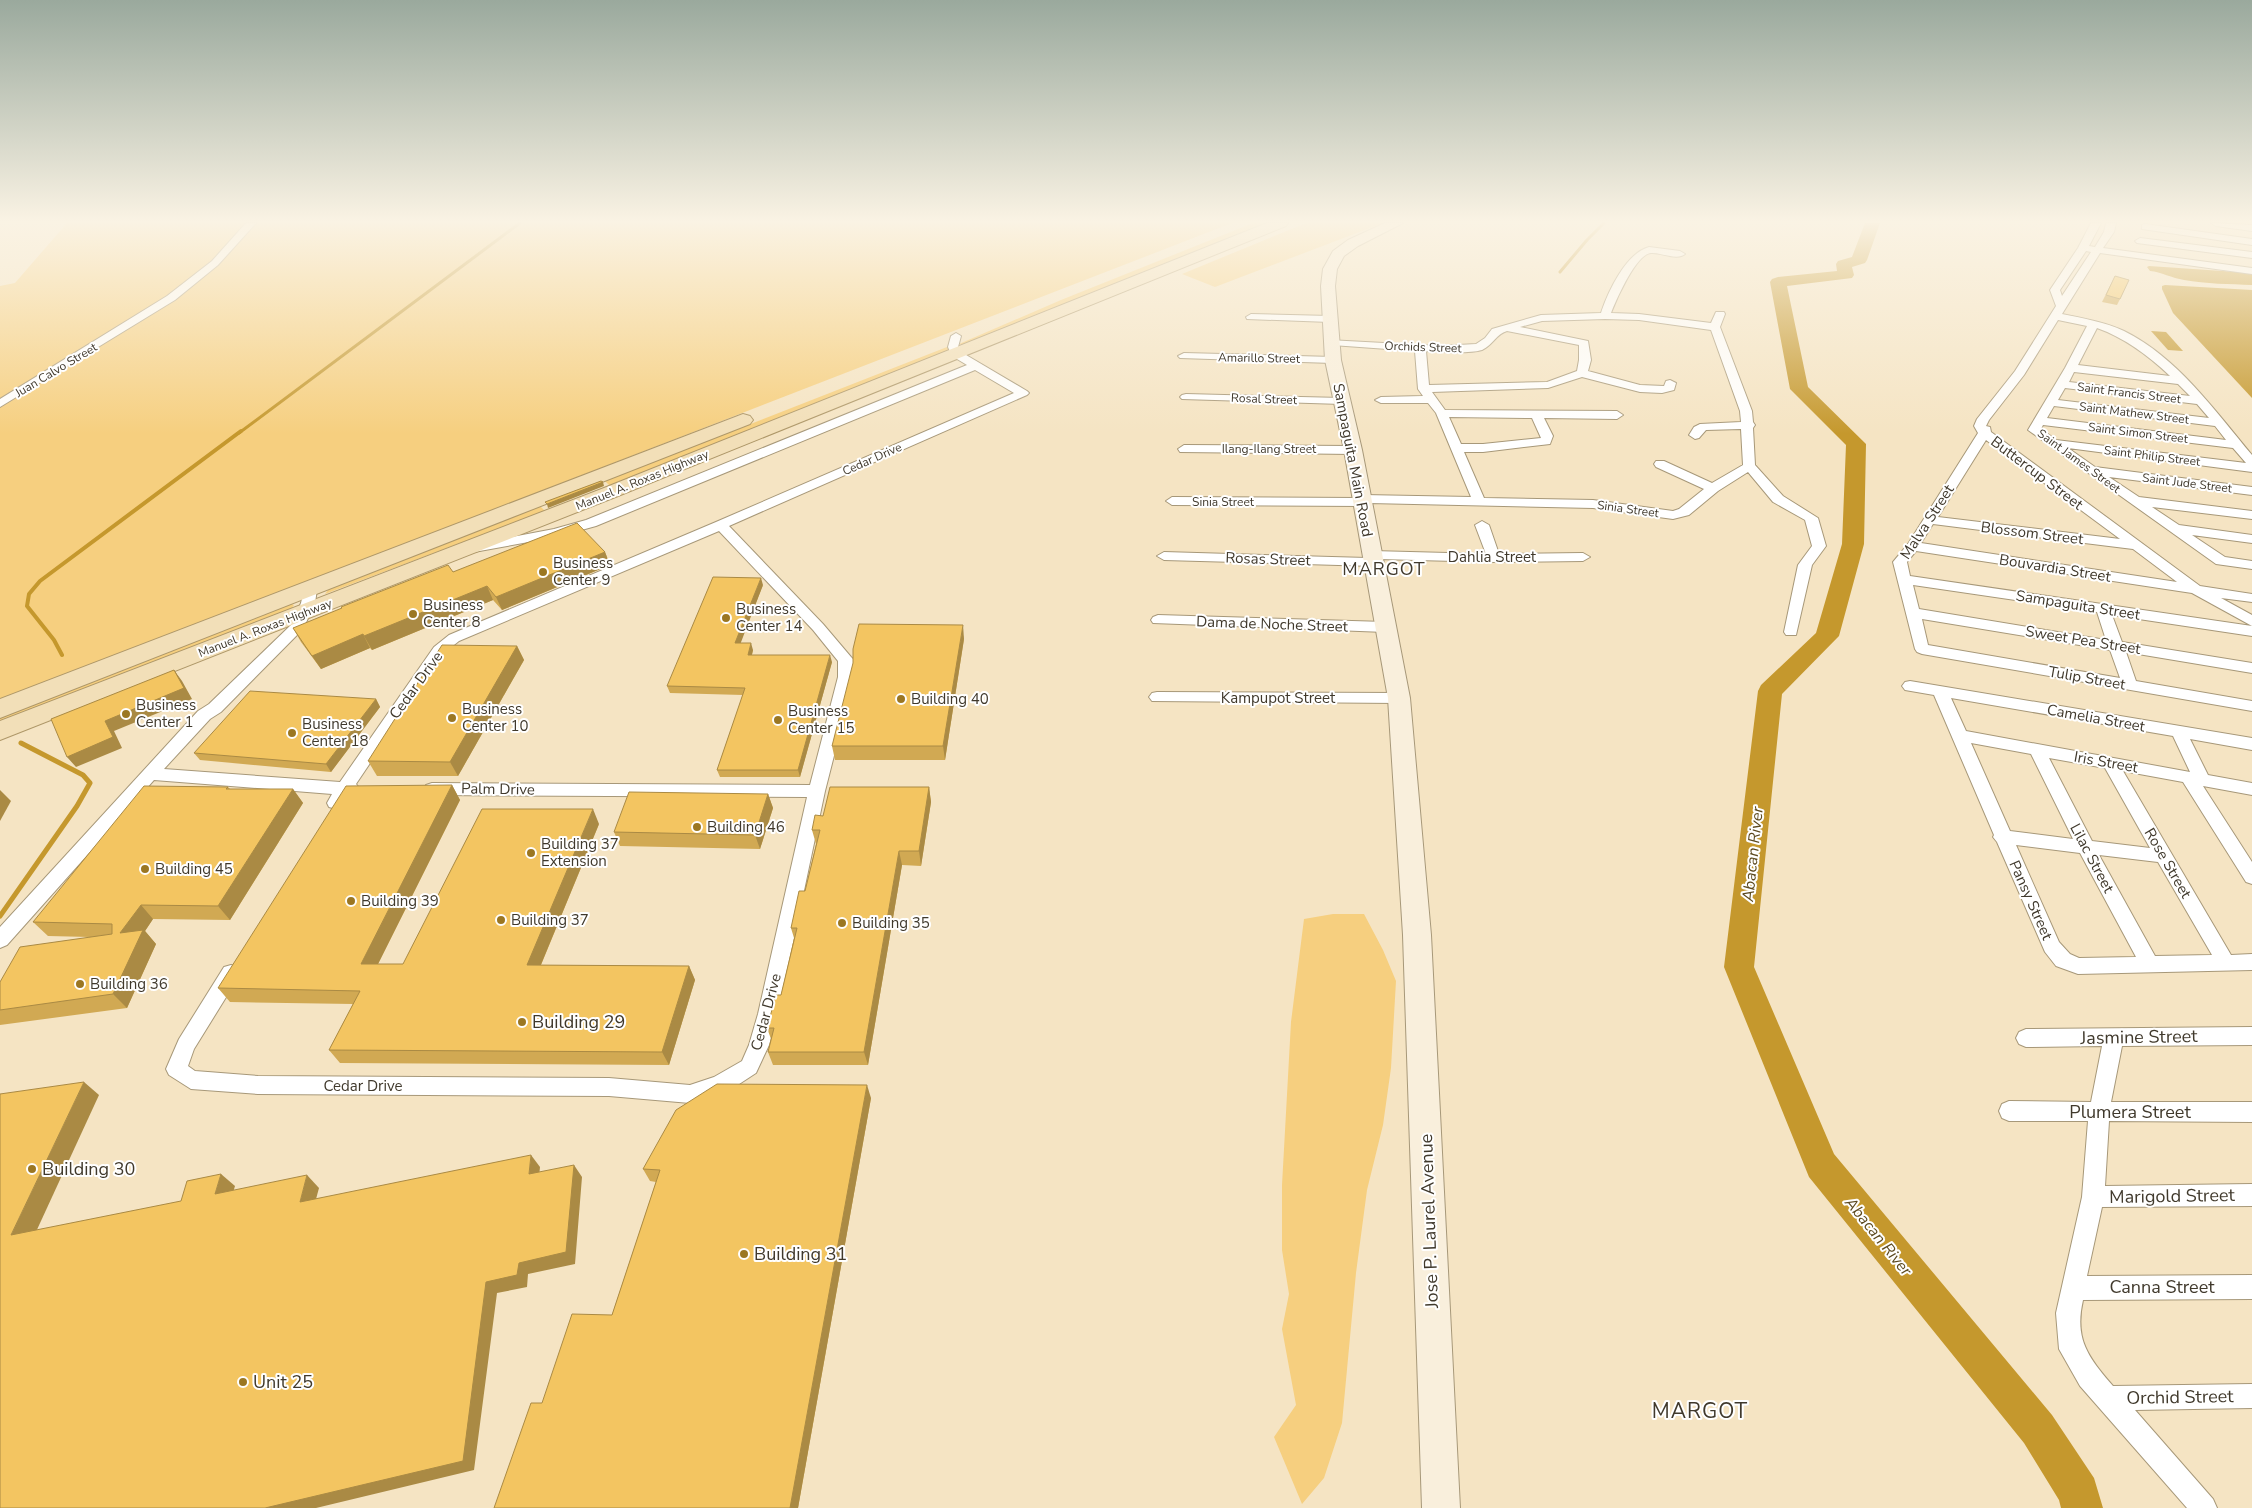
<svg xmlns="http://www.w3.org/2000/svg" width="2252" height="1508" font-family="'Nunito Sans',sans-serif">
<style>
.green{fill:#f6cf7f}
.water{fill:#c5982d}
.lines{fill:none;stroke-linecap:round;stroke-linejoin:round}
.stream-far2{stroke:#c5982d;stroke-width:3}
.stream-far1{stroke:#c5982d;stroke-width:4}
.stream{stroke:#c5982d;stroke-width:5}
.river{fill:#c5982d;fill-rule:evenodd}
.street-casing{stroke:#a79879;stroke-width:2}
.secondary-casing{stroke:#a79879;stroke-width:2}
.primary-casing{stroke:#ae9768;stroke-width:2}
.street{fill:#fff;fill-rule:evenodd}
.secondary{fill:#f9efdc;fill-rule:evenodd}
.primary{fill:#f2dfb8;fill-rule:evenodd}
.wall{fill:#d1a953}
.shaded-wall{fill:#aa8a44}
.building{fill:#f3c561;stroke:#aa8a44}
.poi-dot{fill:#9b7722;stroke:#fff;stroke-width:2}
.labels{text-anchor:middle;stroke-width:4;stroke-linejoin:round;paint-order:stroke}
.far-street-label{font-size:12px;fill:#40392c;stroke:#fff}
.street-label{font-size:15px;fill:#40392c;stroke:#fff}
.poi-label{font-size:15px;fill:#40392c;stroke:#fff;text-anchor:start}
.water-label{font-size:16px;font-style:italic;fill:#5c491f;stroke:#fff}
.quarter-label{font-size:18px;letter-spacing:1px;fill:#40392c;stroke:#fff}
.near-poi-label{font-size:18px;fill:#40392c;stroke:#fff;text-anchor:start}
.near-street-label{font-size:18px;fill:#40392c;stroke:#fff}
.near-quarter-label{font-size:21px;letter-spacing:1px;fill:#40392c;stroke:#fff}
</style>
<rect width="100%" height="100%" fill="#f5e4c3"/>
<g class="green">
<polygon points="67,223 1232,223 0,701 0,286 15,283"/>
<polygon points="1253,223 1265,223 966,345 959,344 1061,300"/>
<polygon points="1306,223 1383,223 1215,287 1182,274"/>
<polygon points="947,347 951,350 610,486 605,481"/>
<polygon points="540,506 545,511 325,594 328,590"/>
<polygon points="289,603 294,605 291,609 0,725 0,716"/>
<polygon points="1333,914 1364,914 1383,950 1396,981 1391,1068 1383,1125 1367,1190 1356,1273 1342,1423 1324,1478 1302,1504 1274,1437 1296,1405 1282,1329 1289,1294 1282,1250 1282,1185 1291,1022 1304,919"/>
</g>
<g class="water">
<path d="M 2149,266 L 2252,273 L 2252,285 C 2230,284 2206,284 2184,280 C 2172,278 2161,272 2150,271 L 2147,267 Z"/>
<polygon points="2165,285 2252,290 2252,398 2173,313 2162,289 2162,286"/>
<polygon points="2151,331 2166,332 2183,351 2168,350"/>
</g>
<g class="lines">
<g class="stream-far2">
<polyline points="1560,272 1587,240 1604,223"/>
<polyline points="239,433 520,223"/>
</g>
<polyline class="stream-far1" points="62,655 54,640 27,606 29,594 40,581 241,431"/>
<polyline class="stream" points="0,916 77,806 90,783 83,775 21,743"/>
<polygon class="river" points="1865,223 1880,223 1867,260 1865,263 1852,267 1854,275 1852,278 1787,286 1808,387 1866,444 1864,544 1839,636 1782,694 1754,967 1834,1154 2052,1415 2094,1478 2103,1508 2061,1508 2059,1500 2024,1443 1809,1177 1724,967 1758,691 1761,685 1816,633 1842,544 1846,445 1790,389 1770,282 1772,279 1778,277 1837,271 1836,264 1838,261 1852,257"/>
<defs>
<g id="street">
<polygon points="246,223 256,223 218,265 175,300 0,407 0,399 167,296 212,261"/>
<path d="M 2091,223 L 2101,223 L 2089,246 L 2095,247 L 2104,232 L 2106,223 L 2116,223 L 2114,232 L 2103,248 L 2252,268 L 2252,274 L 2100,253 L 2062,314 C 2082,318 2105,322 2124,331 C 2177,357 2215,411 2252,455 L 2252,472 L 2068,448 L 2095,467 L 2252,487 L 2252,495 L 2109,477 L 2139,497 L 2252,511 L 2252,519 L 2152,507 L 2179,525 L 2252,535 L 2252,543 L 2192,535 L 2225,557 L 2252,561 L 2252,569 L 2216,564 L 2028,430 L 2065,368 L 2087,326 L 2058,320 L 2024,375 L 1989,420 L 1986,426 L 1990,427 L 1991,432 L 2200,586 L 2252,594 L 2252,602 L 2221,598 L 2252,615 L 2252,626 L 2192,593 L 1916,551 L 1907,562 L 1910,576 L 2252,626 L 2252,636 L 2112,615 L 2122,642 L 2252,663 L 2252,673 L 2126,652 L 2136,681 L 2252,701 L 2252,711 L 1922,654 L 1917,652 L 1915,649 L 1893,562 L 1908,544 L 1978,433 L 1974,426 L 1977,419 L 2015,371 L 2056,306 L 2050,290 L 2078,248 ZM 2086,251 L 2091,252 L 2062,296 L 2060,290 ZM 2097,328 C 2125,338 2149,356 2170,376 L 2078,365 ZM 2074,372 L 2178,384 L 2190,396 L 2069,382 ZM 2065,388 L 2197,404 L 2209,418 L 2058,400 ZM 2054,406 L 2215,426 L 2226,440 L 2047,418 ZM 2043,425 L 2233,448 L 2246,463 L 2056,440 L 2041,429 ZM 1986,440 L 2120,539 L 1938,517 ZM 1933,524 L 2133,549 L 2177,582 L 1921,543 ZM 1913,585 L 2097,612 L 2106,640 L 1919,609 ZM 1922,619 L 2110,650 L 2120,678 L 1928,645 Z"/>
<polygon points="2211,223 2252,225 2252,231 2216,226"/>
<polygon points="2145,224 2252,239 2252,245 2142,229 2142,225"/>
<polygon points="2140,238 2252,252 2252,258 2137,243 2135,241"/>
<path d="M 1649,247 L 1680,251 L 1685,254 C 1677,261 1661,252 1651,253 C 1636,254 1616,300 1611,313 L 1639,314 L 1711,323 L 1716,312 L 1724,312 L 1725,314 L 1720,327 L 1752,411 L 1753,422 L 1755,425 L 1753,428 L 1755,465 L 1783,496 L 1818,518 L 1826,546 L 1812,565 L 1796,635 L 1786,635 L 1784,632 L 1798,565 L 1812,546 L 1805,520 L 1773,502 L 1748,472 L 1718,491 L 1689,515 L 1673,519 L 1593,508 L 1369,503 L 1363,506 L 1172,505 L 1166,501 L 1172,497 L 1357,498 L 1363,495 L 1471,497 L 1436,413 L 1428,403 L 1381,403 L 1375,400 L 1381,397 L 1423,396 L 1418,389 L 1415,351 L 1332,345 L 1327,342 L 1328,340 L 1440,346 L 1476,344 L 1485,338 L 1492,329 L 1541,315 L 1601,313 C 1608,292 1626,253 1649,247 ZM 1605,319 L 1639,320 L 1711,330 L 1740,411 L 1741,422 L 1700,424 L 1694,427 L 1689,435 L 1695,439 L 1699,438 L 1706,430 L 1741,429 L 1743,465 L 1712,483 L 1664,461 L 1656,461 L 1654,464 L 1656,467 L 1704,489 L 1679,509 L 1673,511 L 1593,500 L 1484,498 L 1464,452 L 1483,452 L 1550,444 L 1553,436 L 1544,418 L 1617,419 L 1623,415 L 1617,411 L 1445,410 L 1432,392 L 1548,388 L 1582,377 L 1640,392 L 1662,393 L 1674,390 L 1676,383 L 1670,380 L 1666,381 L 1664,386 L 1640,385 L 1588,371 L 1591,360 L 1588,341 L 1520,327 L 1542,321 ZM 1507,331 L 1579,345 L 1579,360 L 1577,371 L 1547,382 L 1429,385 L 1426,351 C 1440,352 1469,354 1482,350 C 1493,345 1496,334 1507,331 ZM 1449,417 L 1532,418 L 1541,438 L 1483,444 L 1461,444 Z"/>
<polygon points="1251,314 1330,316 1335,319 1330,322 1247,319 1246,317"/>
<path d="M 956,333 L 961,336 L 958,347 L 961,352 L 1027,391 L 1029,393 L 1027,395 L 729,526 L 823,624 L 851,657 L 854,660 L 854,677 L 825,791 L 778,1014 L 769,1045 L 756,1073 L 727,1092 L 690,1103 L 609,1096 L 258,1094 L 191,1089 L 169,1075 L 166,1069 L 179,1039 L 224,967 L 231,965 L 238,967 L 241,973 L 194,1049 L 188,1066 L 195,1071 L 258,1076 L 609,1078 L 690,1085 L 714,1077 L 742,1061 L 749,1045 L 758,1014 L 807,797 L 432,795 L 426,793 L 424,789 L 426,785 L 432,783 L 810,785 L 838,677 L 838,661 L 813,630 L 719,531 L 459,641 L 444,653 L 356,784 L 360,789 L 358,793 L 349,795 C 343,804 341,811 329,807 L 327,803 L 332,794 L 154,780 L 7,945 L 0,948 L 0,927 L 198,711 L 209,704 L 292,624 L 301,603 L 305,586 L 310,585 L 317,589 L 315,603 L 303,629 L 221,712 L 210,719 L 164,769 L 340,782 L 434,647 L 449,635 L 716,522 L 1014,393 L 975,370 L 596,526 L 556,537 L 474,552 L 469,551 L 467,548 L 469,545 L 554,529 L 586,520 L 967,365 L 952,356 L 948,347 L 951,336 Z"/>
<polygon points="1184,353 1333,357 1339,360 1333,363 1180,358 1178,356"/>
<polygon points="1186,394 1342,398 1348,401 1342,404 1182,399 1180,397 1182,395"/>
<polygon points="1184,445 1353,446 1359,450 1353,454 1180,452 1178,449"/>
<polygon points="1482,521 1489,525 1499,554 1583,553 1590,557 1583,561 1494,562 1378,559 1380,562 1378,565 1373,566 1164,560 1157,556 1164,552 1367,558 1365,555 1367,552 1372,551 1486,554 1475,525"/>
<polygon points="1158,615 1385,622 1390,624 1392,627 1390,630 1385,632 1153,623 1151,620 1153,617"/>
<path d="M 1910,681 L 2252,738 L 2252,750 L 2190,739 L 2208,775 L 2252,783 L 2252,795 L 2203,786 L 2252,862 L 2252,884 L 2246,882 L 2183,782 L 2123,771 L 2231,955 L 2252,954 L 2252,970 L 2078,974 L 2056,966 L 2045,952 L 1997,842 L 1993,837 L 1994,835 L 1934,695 L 1905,690 L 1902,686 L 1905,682 ZM 1951,698 L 2173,736 L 2190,772 L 1966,731 ZM 1971,743 L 2031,754 L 2073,839 L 2010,831 ZM 2049,758 L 2105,768 L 2150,848 L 2092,841 ZM 2016,845 L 2080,853 L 2136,957 L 2079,958 L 2070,954 L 2059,942 ZM 2099,855 L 2158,862 L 2212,955 L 2155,956 Z"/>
<polygon points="1157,692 1399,693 1404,694 1407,698 1404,702 1399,703 1152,701 1149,697 1152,693"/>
<path d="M 2252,1027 L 2252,1045 L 2122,1046 L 2111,1102 L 2252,1102 L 2252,1122 L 2109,1121 L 2105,1186 L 2252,1184 L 2252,1206 L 2102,1207 L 2087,1276 L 2252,1275 L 2252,1299 L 2083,1300 C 2074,1339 2088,1357 2113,1386 L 2252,1384 L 2252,1408 L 2135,1410 L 2213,1499 L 2217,1508 L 2187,1508 L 2080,1386 L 2059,1349 L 2056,1313 L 2082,1197 L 2088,1121 L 2009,1121 L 2002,1118 L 1999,1111 L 2002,1104 L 2009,1101 L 2091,1102 L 2102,1046 L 2026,1047 L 2019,1044 L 2016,1038 L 2019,1032 L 2026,1029 Z"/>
</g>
<polygon id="secondary" points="1385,223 1403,223 1358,246 1344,256 1337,269 1335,286 1341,360 1362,450 1410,698 1431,935 1460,1508 1422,1508 1403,935 1388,698 1344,450 1325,360 1321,286 1323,269 1333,251 1348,240"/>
<g id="primary">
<polygon points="1267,223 1288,223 1286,226 618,496 0,740 0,721 604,488"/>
<polygon points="743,414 750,416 753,420 750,424 0,718 0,699"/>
</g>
</defs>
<use href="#street" class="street-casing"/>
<use href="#secondary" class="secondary-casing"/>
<use href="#primary" class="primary-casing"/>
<use href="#street" class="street"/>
<use href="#secondary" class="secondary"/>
<use href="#primary" class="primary"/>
</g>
<g class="wall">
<polygon points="2115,276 2120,299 2117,305 2102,302"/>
<polygon points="605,552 610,565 502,610 493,600 372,650 370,648 321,669 301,642 293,628 453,572"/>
<polygon points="763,585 740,643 753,650 752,655 832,662 800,777 720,777 717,770 743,695 670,693 667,686"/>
<polygon points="964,639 945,760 835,760 832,746"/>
<polygon points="517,646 524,660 458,776 377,776 368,761"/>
<polygon points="376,699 380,707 331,772 200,760 194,753"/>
<polygon points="452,785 460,800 378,964 403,964 599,824 541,965 689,966 695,980 669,1065 340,1063 329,1050 353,1004 230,1002 218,988"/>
<polygon points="228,787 230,789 293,789 303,803 230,920 153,919 145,931 156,944 127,1008 0,1025 0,982 90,937 48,936 33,922"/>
<polygon points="929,787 931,802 921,866 902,865 868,1065 773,1065 768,1052 771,1039 767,1028 781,995 794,938 791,928 805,891 816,844 812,830 823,816"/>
<polygon points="768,794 773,808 760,849 620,846 614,832"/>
<polygon points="871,1098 798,1508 494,1508 612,1315 656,1182 650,1181 643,1169"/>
</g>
<g class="shaded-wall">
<polygon points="603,482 604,486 548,508 547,504"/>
<polygon points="605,552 610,565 502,610 496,597"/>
<polygon points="761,578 763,585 738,650 735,643"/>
<polygon points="487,586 493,600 372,650 364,636"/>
<polygon points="963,625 964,639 945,760 943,746"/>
<polygon points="363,634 370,648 321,669 312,656"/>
<polygon points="751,643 753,650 750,662 748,655"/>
<polygon points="517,646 524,660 458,776 450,762"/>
<polygon points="830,655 832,662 800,777 798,770"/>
<polygon points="174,670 182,681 192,699 114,731 122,748 76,767 67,757 105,721"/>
<polygon points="376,699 380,707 331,772 326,764"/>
<polygon points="452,785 460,800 371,978 361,964"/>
<polygon points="929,787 931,802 921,866 919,851"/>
<polygon points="293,789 303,803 230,920 218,906"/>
<polygon points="0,790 11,801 0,821"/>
<polygon points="768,794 773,808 760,849 755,835"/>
<polygon points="593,809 599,824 535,979 527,965"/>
<polygon points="899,851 902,865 868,1065 864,1052"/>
<polygon points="141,905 153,919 145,931 156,944 127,1008 113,994 120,933"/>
<polygon points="689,966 695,980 669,1065 662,1052"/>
<polygon points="84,1082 99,1095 29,1247 11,1235"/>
<polygon points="867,1085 871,1098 798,1508 790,1508"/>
<polygon points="531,1155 540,1167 538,1186 529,1174"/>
<polygon points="574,1165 582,1177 575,1264 528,1274 527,1287 497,1293 474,1470 316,1508 265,1508 486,1282 519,1263"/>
<polygon points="221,1174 235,1186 229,1206 215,1194"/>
<polygon points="307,1175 319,1188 312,1214 300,1202"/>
</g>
<g class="building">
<polygon points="2115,276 2129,280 2120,299 2106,295"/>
<polygon points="601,481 603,482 547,504 545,502"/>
<polygon points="577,523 605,552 496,597 487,586 364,636 363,634 312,656 293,628 342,608 341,607 448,565 453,572"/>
<polygon points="713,577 761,578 735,643 751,643 748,655 830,655 798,770 717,770 745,688 667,686"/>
<polygon points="859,624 963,625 943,746 832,746 853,663 853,649"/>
<polygon points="442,645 517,646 450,762 368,761"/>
<polygon points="174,670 184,688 105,721 113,737 67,757 51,719"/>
<polygon points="250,691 376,699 326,764 194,753"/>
<polygon points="452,785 361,964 403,964 482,809 593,809 527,965 689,966 662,1052 329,1050 360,991 218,988 346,786"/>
<polygon points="144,786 228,787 226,789 293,789 218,906 141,905 120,933 143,930 113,994 0,1010 0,982 20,947 112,934 112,924 33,922"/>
<polygon points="830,787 929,787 919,851 899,851 864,1052 768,1052 774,1028 767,1028 776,995 781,995 797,928 791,928 799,891 805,891 820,830 812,830 815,815 823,816"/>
<polygon points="629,792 768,794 755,835 614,832"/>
<polygon points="84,1082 11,1235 181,1201 187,1181 221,1174 215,1194 307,1175 300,1202 531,1155 529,1174 574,1165 566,1252 519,1263 517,1275 486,1282 463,1461 265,1508 0,1508 0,1094"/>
<polygon points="717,1084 867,1085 790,1508 494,1508 531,1403 542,1403 572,1314 612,1315 660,1170 643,1169 676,1110"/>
</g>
<linearGradient id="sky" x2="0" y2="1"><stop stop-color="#9aa99d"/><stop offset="0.51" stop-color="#faf3e4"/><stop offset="1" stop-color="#faf3e4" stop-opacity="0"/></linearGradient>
<rect width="2252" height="434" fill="url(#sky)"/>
<g class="poi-dot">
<circle cx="543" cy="572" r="5"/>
<circle cx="413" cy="614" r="5"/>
<circle cx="726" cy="618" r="5"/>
<circle cx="901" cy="699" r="5"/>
<circle cx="126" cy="714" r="5"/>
<circle cx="452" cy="718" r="5"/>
<circle cx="778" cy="720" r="5"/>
<circle cx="292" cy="733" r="5"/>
<circle cx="697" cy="827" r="5"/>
<circle cx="531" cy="853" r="5"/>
<circle cx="145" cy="869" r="5"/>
<circle cx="351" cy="901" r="5"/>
<circle cx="501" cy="920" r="5"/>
<circle cx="842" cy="923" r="5"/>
<circle cx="80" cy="984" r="5"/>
<circle cx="522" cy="1022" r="5"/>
<circle cx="32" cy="1169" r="5"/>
<circle cx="744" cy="1254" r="5"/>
<circle cx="243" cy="1382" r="5"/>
</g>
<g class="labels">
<g class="far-street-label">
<text transform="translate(1423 347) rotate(2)" y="4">Orchids Street</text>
<text transform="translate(1259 358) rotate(1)" y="4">Amarillo Street</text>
<text transform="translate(56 370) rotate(-31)" y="4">Juan Calvo Street</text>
<text transform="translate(2129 393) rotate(7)" y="4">Saint Francis Street</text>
<text transform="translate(1264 399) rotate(2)" y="4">Rosal Street</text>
<text transform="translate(2134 413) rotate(7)" y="4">Saint Mathew Street</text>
<text transform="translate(2138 433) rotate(7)" y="4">Saint Simon Street</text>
<text x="1269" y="453">Ilang-Ilang Street</text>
<text transform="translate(2152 456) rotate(7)" y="4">Saint Philip Street</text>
<text transform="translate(872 459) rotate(-24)" y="4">Cedar Drive</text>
<text transform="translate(2079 461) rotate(36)" y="4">Saint James Street</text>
<text transform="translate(642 480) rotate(-22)" y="4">Manuel A. Roxas Highway</text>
<text transform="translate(2187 483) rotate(7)" y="4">Saint Jude Street</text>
<text x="1223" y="506">Sinia Street</text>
<text transform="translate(1628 509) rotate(8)" y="4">Sinia Street</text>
<text transform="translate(265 628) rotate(-21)" y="4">Manuel A. Roxas Highway</text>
</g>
<g class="street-label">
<text transform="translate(1353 460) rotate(79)" y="5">Sampaguita Main Road</text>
<text transform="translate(2037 473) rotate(37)" y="5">Buttercup Street</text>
<text transform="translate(1927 522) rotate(-57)" y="5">Malva Street</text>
<text transform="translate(2032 533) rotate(7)" y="5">Blossom Street</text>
<text x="1492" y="562">Dahlia Street</text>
<text transform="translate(1268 559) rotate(2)" y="5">Rosas Street</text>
<text transform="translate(2055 568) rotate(9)" y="5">Bouvardia Street</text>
<text transform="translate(2078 605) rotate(9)" y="5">Sampaguita Street</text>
<text transform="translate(1272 624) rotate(2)" y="5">Dama de Noche Street</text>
<text transform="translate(2083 640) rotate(9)" y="5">Sweet Pea Street</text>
<text transform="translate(2087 678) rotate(10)" y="5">Tulip Street</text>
<text transform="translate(416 685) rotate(-54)" y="5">Cedar Drive</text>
<text x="1278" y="703">Kampupot Street</text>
<text transform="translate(2096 718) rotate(10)" y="5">Camelia Street</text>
<text transform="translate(2106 762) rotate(10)" y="5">Iris Street</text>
<text transform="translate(498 789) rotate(1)" y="5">Palm Drive</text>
<text transform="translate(2092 858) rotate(62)" y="5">Lilac Street</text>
<text transform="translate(2168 863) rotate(60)" y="5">Rose Street</text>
<text transform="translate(2031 900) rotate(66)" y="5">Pansy Street</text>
<text transform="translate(766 1012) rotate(-75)" y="5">Cedar Drive</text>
<text x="363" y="1091">Cedar Drive</text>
</g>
<g class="poi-label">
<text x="553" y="568">Business<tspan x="553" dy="17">Center 9</tspan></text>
<text x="423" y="610">Business<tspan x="423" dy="17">Center 8</tspan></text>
<text x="736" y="614">Business<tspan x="736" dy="17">Center 14</tspan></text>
<text x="911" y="704">Building 40</text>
<text x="136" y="710">Business<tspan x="136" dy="17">Center 1</tspan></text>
<text x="462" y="714">Business<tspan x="462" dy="17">Center 10</tspan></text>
<text x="788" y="716">Business<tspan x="788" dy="17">Center 15</tspan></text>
<text x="302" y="729">Business<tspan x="302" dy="17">Center 18</tspan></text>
<text x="707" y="832">Building 46</text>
<text x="541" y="849">Building 37<tspan x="541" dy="17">Extension</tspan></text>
<text x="155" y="874">Building 45</text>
<text x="361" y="906">Building 39</text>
<text x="511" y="925">Building 37</text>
<text x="852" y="928">Building 35</text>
<text x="90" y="989">Building 36</text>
</g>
<g class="water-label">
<text transform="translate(1752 854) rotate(-84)" y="6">Abacan River</text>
<text transform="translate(1879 1236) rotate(51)" y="6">Abacan River</text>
</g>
<g class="quarter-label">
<text x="1384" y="575">MARGOT</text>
</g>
<g class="near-poi-label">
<text x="532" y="1028">Building 29</text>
<text x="42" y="1175">Building 30</text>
<text x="754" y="1260">Building 31</text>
<text x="253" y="1388">Unit 25</text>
</g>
<g class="near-street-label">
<text transform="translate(2139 1037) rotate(-1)" y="6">Jasmine Street</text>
<text x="2130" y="1118">Plumera Street</text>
<text transform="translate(2172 1196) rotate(-1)" y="6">Marigold Street</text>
<text transform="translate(1429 1221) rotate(-92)" y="6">Jose P. Laurel Avenue</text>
<text x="2162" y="1293">Canna Street</text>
<text transform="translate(2180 1397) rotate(-1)" y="6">Orchid Street</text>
</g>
<g class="near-quarter-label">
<text x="1700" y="1418">MARGOT</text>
</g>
</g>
</svg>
